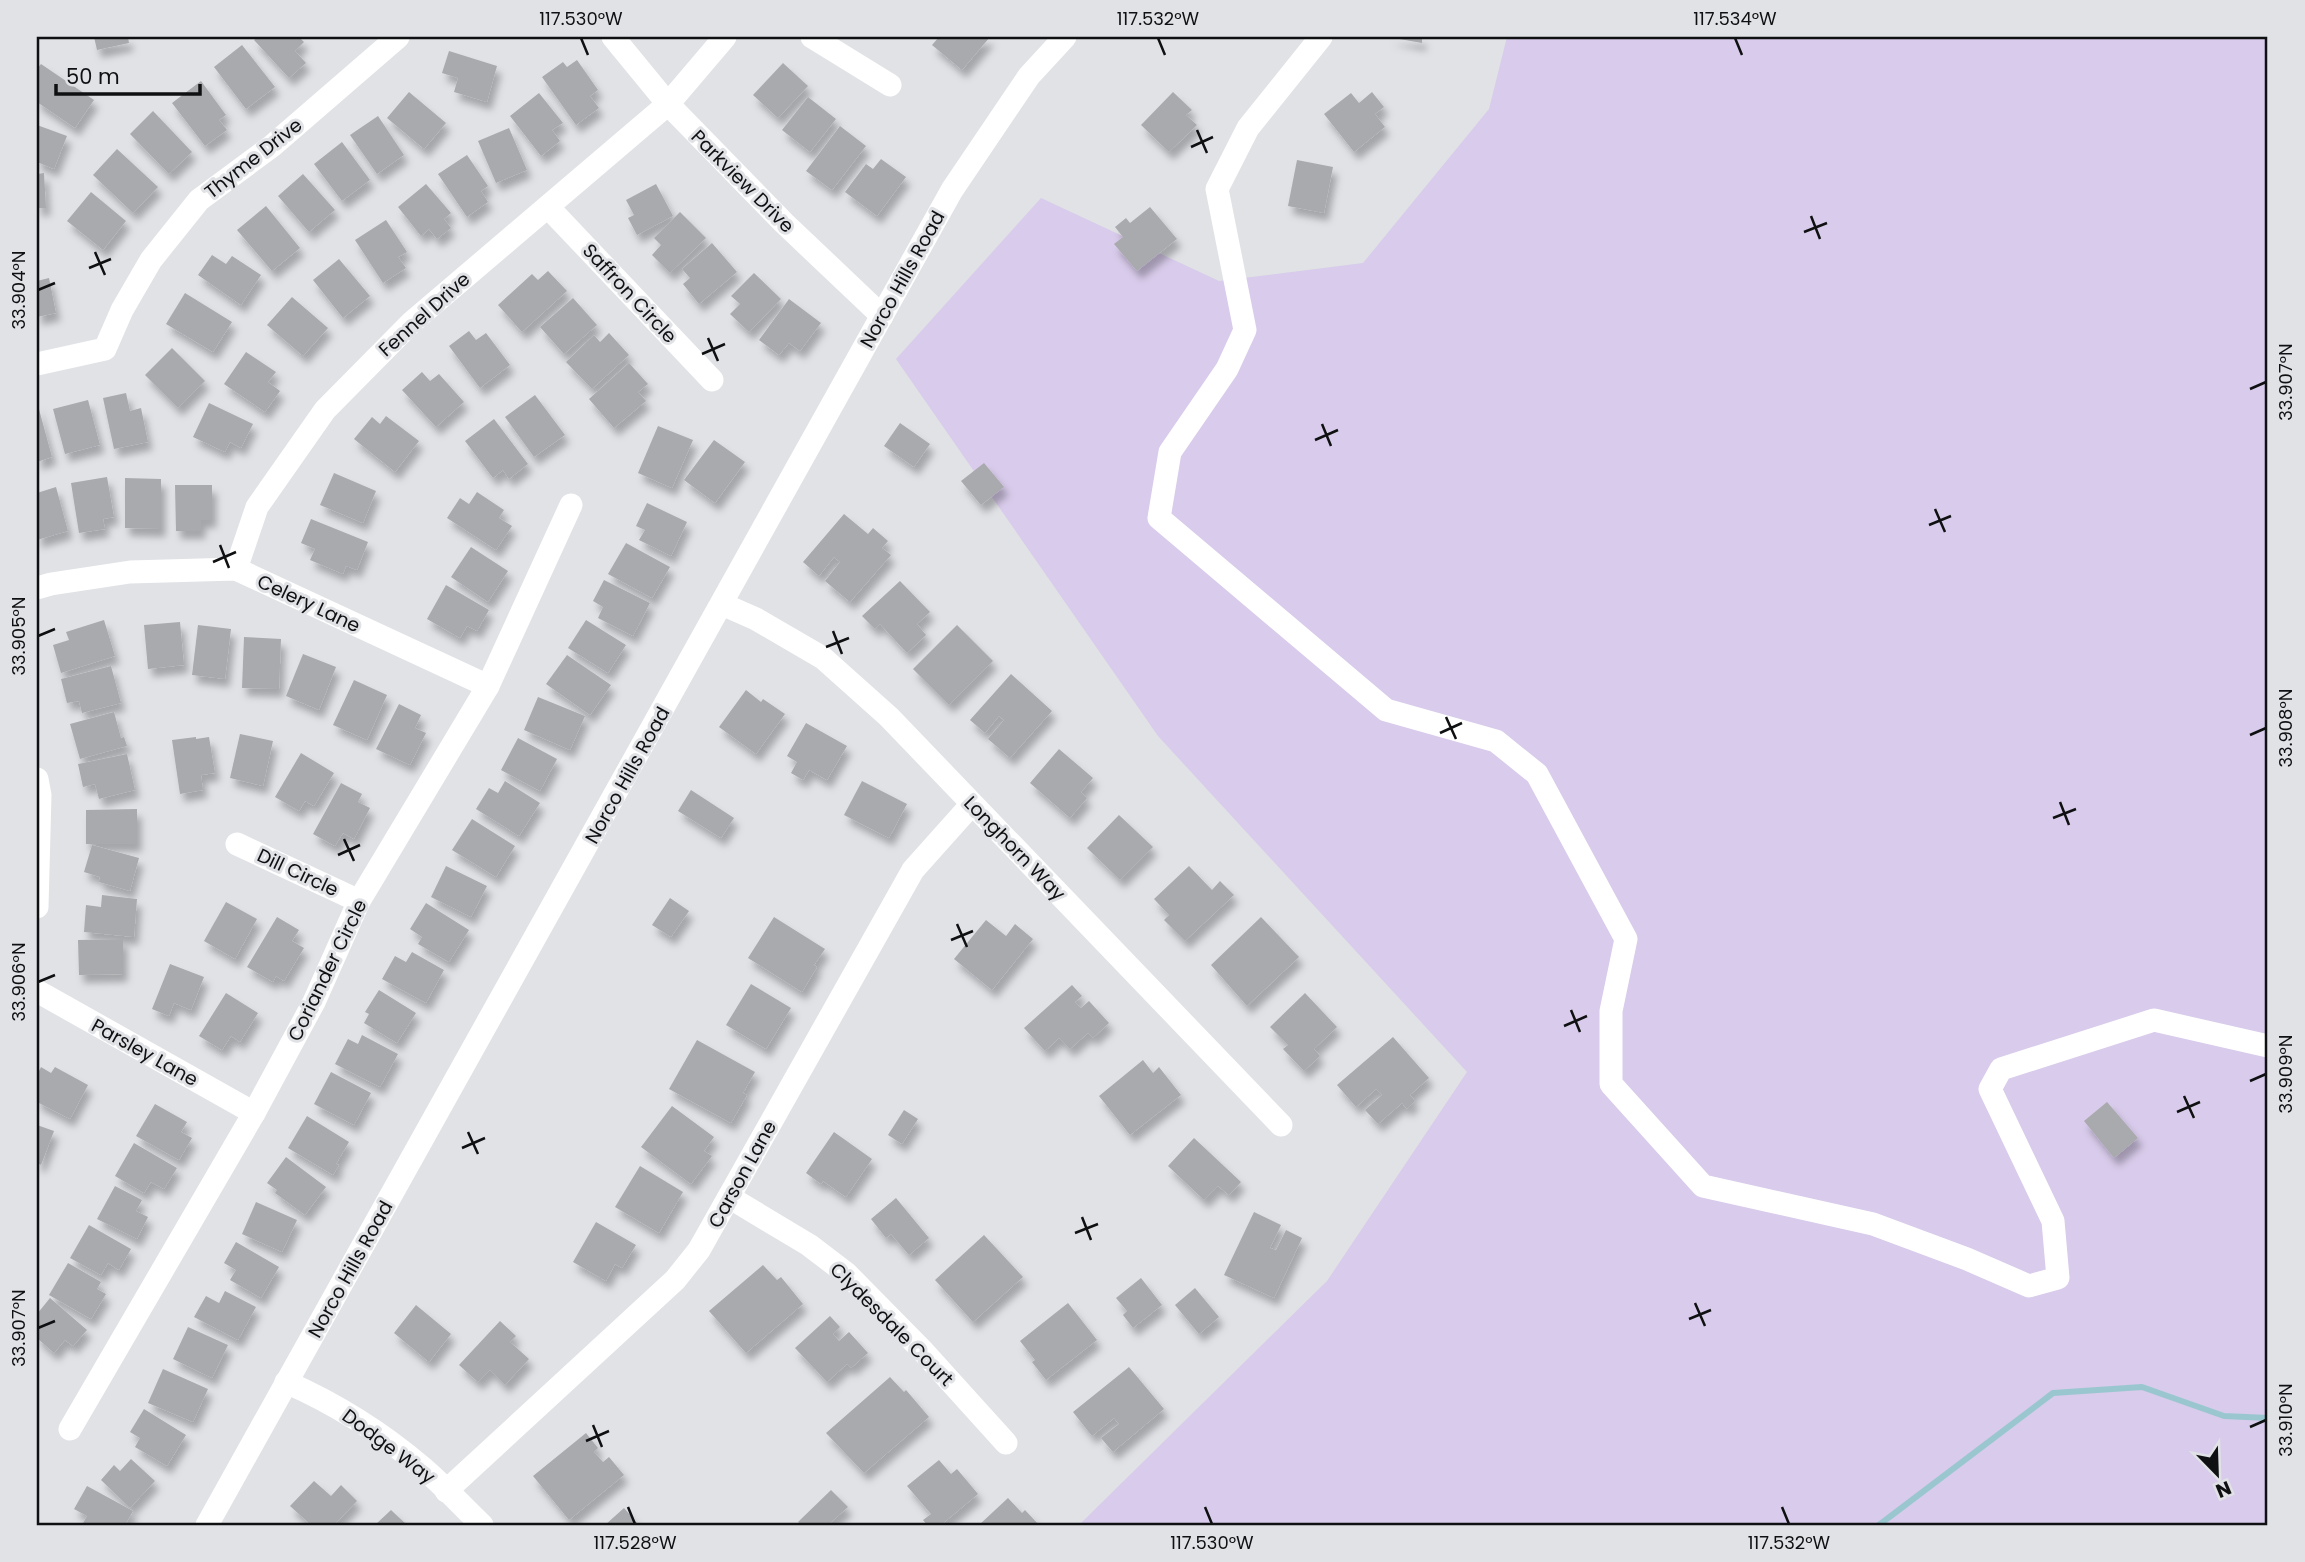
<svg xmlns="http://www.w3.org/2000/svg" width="2305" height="1562" font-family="Poppins,sans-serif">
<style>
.green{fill:#d8cbeb}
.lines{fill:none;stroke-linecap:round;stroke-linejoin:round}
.stream{stroke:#9ac7cf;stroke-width:6}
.building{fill:#a9aaae;filter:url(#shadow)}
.minor{stroke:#fff;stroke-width:23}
.ticks{fill:none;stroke:#0f1011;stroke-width:2.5}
.labels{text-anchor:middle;stroke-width:6;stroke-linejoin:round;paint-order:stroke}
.street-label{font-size:19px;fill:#0f1011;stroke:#e0e2e6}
.neatline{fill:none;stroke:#0f1011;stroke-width:2.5}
.ticks-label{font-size:18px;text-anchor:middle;fill:#0f1011}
</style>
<defs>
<filter id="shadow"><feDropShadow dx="4.5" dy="8" stdDeviation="3.5" flood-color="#0004"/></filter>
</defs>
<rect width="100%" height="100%" fill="#e0e2e6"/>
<polygon class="green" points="1507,37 2268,37 2268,1525 1079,1525 1327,1281 1467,1072 1158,736 896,359 1041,198 1219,281 1363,263 1489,109"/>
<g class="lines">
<polyline class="stream" points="1879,1525 2053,1393 2142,1387 2224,1416 2268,1418"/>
</g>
<g class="building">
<polygon points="94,37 128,37 129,43 97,50"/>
<polygon points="258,37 299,37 304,42 295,51 306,63 289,78 254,40"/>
<polygon points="939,37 990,37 962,70 932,45"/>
<polygon points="1388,37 1422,37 1422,43"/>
<polygon points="242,45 275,87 246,109 214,67"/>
<polygon points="449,51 497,66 487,102 454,92 458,78 442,73"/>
<polygon points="577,60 598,90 590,96 599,108 576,125 542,77 563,62 567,67"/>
<polygon points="783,63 808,86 778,118 753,95"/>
<polygon points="41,64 94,100 75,128 37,102 37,69"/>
<polygon points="201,81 226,115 219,120 227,130 205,146 172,103"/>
<polygon points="409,92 446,123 424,149 387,118"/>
<polygon points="1173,92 1192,110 1186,115 1197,125 1169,152 1141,125"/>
<polygon points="1372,92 1384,107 1375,114 1385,127 1354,152 1324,114 1351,93 1359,103"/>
<polygon points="539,93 563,123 552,130 560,141 541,156 510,116"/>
<polygon points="808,97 836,119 810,152 782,130"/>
<polygon points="153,111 192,152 169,174 130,134"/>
<polygon points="378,116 404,155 377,174 350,135"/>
<polygon points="37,125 67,136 54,169 37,162"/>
<polygon points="840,126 866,146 832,190 806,171"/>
<polygon points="509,128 527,170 496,183 478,141"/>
<polygon points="342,142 370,180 342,201 314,164"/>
<polygon points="117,149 158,187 133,213 93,175"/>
<polygon points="467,155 488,186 481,191 488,202 467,217 438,174"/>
<polygon points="881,159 906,177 877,216 845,192 866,164 873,169"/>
<polygon points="1297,160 1333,167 1324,213 1288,206"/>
<polygon points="44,173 46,208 37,208 37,174"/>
<polygon points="303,174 335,210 309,232 278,196"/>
<polygon points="426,184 451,213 444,219 451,228 437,239 429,229 421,236 398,207"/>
<polygon points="656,184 673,216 637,235 628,218 634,215 626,200"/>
<polygon points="91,192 126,221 103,250 67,221"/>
<polygon points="266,206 300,248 272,271 237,230"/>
<polygon points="1150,207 1177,239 1137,271 1114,244 1123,237 1115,227 1126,218 1130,223"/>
<polygon points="680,212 706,238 670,273 652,255 661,245 654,238"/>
<polygon points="386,220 407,252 398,257 406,268 383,283 355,240"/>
<polygon points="712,243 737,272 699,304 683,284 690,278 682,269"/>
<polygon points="212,255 226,264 232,256 261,275 241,305 198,275"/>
<polygon points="339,259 370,296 343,318 313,280"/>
<polygon points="548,271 567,291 522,332 498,305 532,274 538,280"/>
<polygon points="754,273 781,299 749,332 730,314 740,304 731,296"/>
<polygon points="49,278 56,313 37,317 37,281"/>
<polygon points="185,293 232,322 213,352 166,324"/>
<polygon points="292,297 328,328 303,356 267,325"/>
<polygon points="573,298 597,325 564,354 540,327"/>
<polygon points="789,299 821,323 800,351 789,343 779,355 759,340"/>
<polygon points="469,331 476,340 486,333 510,365 480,388 449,346"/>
<polygon points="609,333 629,355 592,389 566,362 594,335 600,342"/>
<polygon points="172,348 205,381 178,408 145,375"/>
<polygon points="246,352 276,372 268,382 280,391 265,412 224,384"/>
<polygon points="629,363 648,384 638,392 646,401 614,428 589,399"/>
<polygon points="422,372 430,381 439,374 464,402 436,427 402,390"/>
<polygon points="126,393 130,411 141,408 148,442 114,449 103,398"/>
<polygon points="535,395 565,435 534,457 505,417"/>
<polygon points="88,400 100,445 65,454 53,409"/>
<polygon points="37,402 52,457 37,462"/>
<polygon points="209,403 253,424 241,448 230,442 225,452 193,437"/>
<polygon points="386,416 419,441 395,472 354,439 372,417 380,424"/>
<polygon points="494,419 528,464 509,479 503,470 493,478 465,441"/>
<polygon points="900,423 930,444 914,467 884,446"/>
<polygon points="658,426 693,440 672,488 638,473"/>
<polygon points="714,440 745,462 715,503 684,480"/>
<polygon points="984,463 1004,487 981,505 961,481"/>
<polygon points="334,473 376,491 363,523 320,505"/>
<polygon points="107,477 114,517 103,519 105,529 79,533 71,483"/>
<polygon points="125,478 161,479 161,529 125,528"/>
<polygon points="175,485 212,485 212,520 201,520 201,531 176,531"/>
<polygon points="56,487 68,531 37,540 37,493"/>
<polygon points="477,492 504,510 499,518 512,526 496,550 447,518 460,498 469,504"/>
<polygon points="647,503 687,522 671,556 639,540 645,530 636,526"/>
<polygon points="844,514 868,534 873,528 888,541 882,548 891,555 850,602 825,581 840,562 834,557 819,576 803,562"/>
<polygon points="311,519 368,542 357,570 346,566 343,574 310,560 315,549 301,543"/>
<polygon points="626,543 670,567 652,598 608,574"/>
<polygon points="471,547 508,571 488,602 451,577"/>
<polygon points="604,580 650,603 633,636 598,618 603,607 593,601"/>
<polygon points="900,581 930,612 917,624 926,635 907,653 880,624 875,629 862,616"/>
<polygon points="446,585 489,610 477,631 467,626 460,638 427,619"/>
<polygon points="104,620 115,656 61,673 53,645 69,640 66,632"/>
<polygon points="586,620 626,645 608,673 568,648"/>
<polygon points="180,622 184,665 148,669 144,625"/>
<polygon points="198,625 231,629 225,679 192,675"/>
<polygon points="957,625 993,661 949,705 913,669"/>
<polygon points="244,637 281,639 279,689 242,688"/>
<polygon points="303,654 336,667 319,710 286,696"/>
<polygon points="567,655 611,685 590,715 546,684"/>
<polygon points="111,666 121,703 82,713 79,701 67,703 61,679"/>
<polygon points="1011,674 1052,711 1010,758 988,739 1004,720 999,716 985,733 970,720"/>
<polygon points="354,680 387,695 367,740 333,725"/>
<polygon points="746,690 761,702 763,699 785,714 756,754 719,727"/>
<polygon points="538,697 585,716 570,750 524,730"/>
<polygon points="399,704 421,715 415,728 426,733 410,765 376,749"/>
<polygon points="114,712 121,738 124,737 127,746 80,759 70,724"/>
<polygon points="806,723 847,746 827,780 809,770 803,780 791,773 797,762 787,756"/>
<polygon points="240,734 273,741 263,786 230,778"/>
<polygon points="196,737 196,739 209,737 215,773 201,775 203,790 180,794 172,740"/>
<polygon points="518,738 557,759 540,791 501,770"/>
<polygon points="1059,749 1093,778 1081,792 1087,798 1070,818 1030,783"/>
<polygon points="301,753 334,773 314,806 305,801 299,811 275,797"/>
<polygon points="127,754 135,790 99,799 95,784 83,787 78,764"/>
<polygon points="505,781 540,803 519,836 476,809 489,788 498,793"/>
<polygon points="862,781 907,804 889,838 844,815"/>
<polygon points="341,783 362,794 358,802 370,808 354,839 343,833 335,846 313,834"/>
<polygon points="691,790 734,818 721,838 678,811"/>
<polygon points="137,809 137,844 86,844 86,810"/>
<polygon points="1119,815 1153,847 1120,880 1087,848"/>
<polygon points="472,819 515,846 496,877 452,850"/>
<polygon points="92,845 139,858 130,891 99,882 100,877 84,872"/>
<polygon points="446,866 487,886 471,917 431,897"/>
<polygon points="1189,866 1212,890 1220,881 1234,895 1185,941 1164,920 1169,915 1154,899"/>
<polygon points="102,895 137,899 134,937 84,932 86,905 101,907"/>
<polygon points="670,898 689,911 671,937 652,925"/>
<polygon points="226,902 257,919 235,959 204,941"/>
<polygon points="426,903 469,930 449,962 418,944 422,937 410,929"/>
<polygon points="277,917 299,930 292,941 304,948 284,981 276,976 273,982 247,967"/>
<polygon points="774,917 825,949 814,965 817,967 802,992 748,958"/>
<polygon points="1261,917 1299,957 1247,1006 1211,965"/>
<polygon points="986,920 1006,936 1015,924 1033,939 992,990 954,959"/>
<polygon points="123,939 123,974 79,975 78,940"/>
<polygon points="412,952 444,970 426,1003 382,979 395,956 406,962"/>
<polygon points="170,964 204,977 191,1010 174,1003 169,1016 152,1009"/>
<polygon points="751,984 791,1008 766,1049 726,1025"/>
<polygon points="1072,985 1082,996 1075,1002 1081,1008 1089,1001 1109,1023 1093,1038 1088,1033 1070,1049 1059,1038 1045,1051 1024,1028"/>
<polygon points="379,990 416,1013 397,1043 364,1023 369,1014 365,1012"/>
<polygon points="226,993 258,1013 240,1042 231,1036 222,1050 199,1036"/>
<polygon points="1305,993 1337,1027 1314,1049 1320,1056 1304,1071 1283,1049 1288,1045 1270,1027"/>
<polygon points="362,1035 398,1054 380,1087 335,1064 348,1039 358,1044"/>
<polygon points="1393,1037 1429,1078 1410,1095 1415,1101 1407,1109 1402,1103 1378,1124 1365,1110 1382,1095 1376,1089 1356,1107 1337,1085"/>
<polygon points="697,1040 755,1072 743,1093 747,1095 731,1123 669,1089"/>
<polygon points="1143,1060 1153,1073 1159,1067 1181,1095 1130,1135 1099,1096"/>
<polygon points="41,1067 51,1073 55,1067 88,1085 70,1119 37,1102 37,1075"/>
<polygon points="331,1072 371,1093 354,1125 314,1104"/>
<polygon points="2107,1102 2138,1138 2114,1158 2084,1121"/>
<polygon points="155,1104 187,1122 181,1132 192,1138 179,1160 136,1136"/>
<polygon points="672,1106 714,1137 704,1151 712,1156 691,1184 641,1147"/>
<polygon points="904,1110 918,1119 902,1144 888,1135"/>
<polygon points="307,1116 349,1142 336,1164 339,1165 333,1175 288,1148"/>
<polygon points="37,1125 54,1131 41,1165 37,1163"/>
<polygon points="834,1132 872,1159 846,1197 823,1181 821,1184 806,1173"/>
<polygon points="1194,1138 1241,1182 1229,1195 1218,1186 1204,1200 1168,1166"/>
<polygon points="134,1143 177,1168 164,1189 151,1182 144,1193 115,1176"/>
<polygon points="286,1157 326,1187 305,1215 275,1193 277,1190 267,1183"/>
<polygon points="640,1166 683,1192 659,1233 615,1207"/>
<polygon points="115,1186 142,1200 136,1211 148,1217 137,1239 97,1219"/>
<polygon points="896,1198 929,1238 909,1255 891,1234 886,1238 871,1219"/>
<polygon points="256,1202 297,1220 282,1252 242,1234"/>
<polygon points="1254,1212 1281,1225 1270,1248 1276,1250 1286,1230 1302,1238 1274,1298 1224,1275"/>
<polygon points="596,1222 636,1245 622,1268 615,1264 606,1281 573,1262"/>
<polygon points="89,1225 131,1249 119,1270 108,1263 101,1275 70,1258"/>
<polygon points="984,1235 1023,1277 973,1322 935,1280"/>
<polygon points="236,1242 279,1267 261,1298 230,1280 236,1270 224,1263"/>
<polygon points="68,1263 101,1282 97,1289 106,1294 91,1319 49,1295"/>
<polygon points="763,1265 777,1280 781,1277 803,1304 746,1353 709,1311"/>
<polygon points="1141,1278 1162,1305 1133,1328 1123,1315 1127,1311 1116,1298"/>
<polygon points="1195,1288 1219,1317 1199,1334 1175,1305"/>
<polygon points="225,1291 256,1307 238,1340 194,1317 206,1296 219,1303"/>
<polygon points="50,1298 87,1330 73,1346 65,1340 54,1353 37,1338 37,1314"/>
<polygon points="1068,1303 1097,1340 1046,1380 1032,1362 1035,1360 1020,1341"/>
<polygon points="416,1305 451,1334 429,1362 394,1333"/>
<polygon points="830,1316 840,1327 833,1334 839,1341 849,1332 868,1353 851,1368 847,1364 827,1382 795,1348"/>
<polygon points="500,1321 516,1336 510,1342 529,1359 505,1385 490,1370 478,1382 459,1365"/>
<polygon points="188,1327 228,1345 212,1378 173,1359"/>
<polygon points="1129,1367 1164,1409 1113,1452 1101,1438 1119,1424 1114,1418 1092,1436 1073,1412"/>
<polygon points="163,1369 208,1389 193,1422 148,1403"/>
<polygon points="890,1377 904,1392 906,1390 929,1417 864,1473 826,1433"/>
<polygon points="144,1409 186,1435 167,1466 135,1447 140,1438 130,1432"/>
<polygon points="586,1433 598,1448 594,1452 603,1462 609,1457 624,1475 569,1520 533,1476"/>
<polygon points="131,1459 155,1481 130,1508 101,1480 114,1465 120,1471"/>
<polygon points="939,1460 951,1474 957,1469 978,1494 941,1525 927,1525 923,1520 931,1514 907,1486"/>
<polygon points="314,1481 331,1496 341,1485 357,1501 334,1525 311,1525 290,1506"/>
<polygon points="87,1486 133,1511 125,1525 82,1525 87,1516 74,1509"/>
<polygon points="831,1490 848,1507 828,1525 802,1525 798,1522"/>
<polygon points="1008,1498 1022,1513 1025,1510 1039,1525 979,1525"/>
<polygon points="624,1508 639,1525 605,1525"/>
<polygon points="391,1510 407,1525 375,1525"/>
</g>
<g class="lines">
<g class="minor">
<polyline points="613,37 668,104 784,223 882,316"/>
<polyline points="812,37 890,85"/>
<polyline points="1321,37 1248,128 1217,189 1245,330 1227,369 1170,452 1159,518 1386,710 1496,741 1537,774 1626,939 1611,1011 1611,1084 1703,1186 1873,1224 1967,1259 2029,1286 2058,1278 2053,1221 1990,1089 2001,1069 2154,1020 2268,1046"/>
<polyline points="548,207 712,380"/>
<polyline points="37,364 105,349 122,310 151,260 199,200 272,146 398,37"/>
<polyline points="236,569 257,507 325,410 411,323 668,104 725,37"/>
<polyline points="37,588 51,584 130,572 236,569 488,686"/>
<polyline points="722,604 756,619 823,658 889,717 1281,1125"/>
<polyline points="37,779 40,795 37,907"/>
<polyline points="237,844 359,901"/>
<polyline points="37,991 254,1113"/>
<polyline points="729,1197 809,1245 847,1274 921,1349 1006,1443"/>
<path d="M 286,1382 C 336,1404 382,1433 423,1468 C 444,1486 462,1506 482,1525"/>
<polyline points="70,1429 254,1113 314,1002 359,901 488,686 571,505"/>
<polyline points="446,1491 675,1280 699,1250 913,870 972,804"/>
<polyline points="207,1525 952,190 1029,76 1065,37"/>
</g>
</g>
<path class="ticks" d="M 581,38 L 588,55M 1158,38 L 1165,55M 1735,38 L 1742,55M 1197,130 L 1207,153M 1191,147 L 1213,137M 1811,216 L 1820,239M 1804,232 L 1827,223M 95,252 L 105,275M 89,268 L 111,259M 38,290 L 55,283M 708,338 L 718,361M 702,354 L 725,344M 2250,389 L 2266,382M 1322,424 L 1331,446M 1315,440 L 1338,430M 1935,509 L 1945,532M 1929,525 L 1951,516M 220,545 L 229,568M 213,562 L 236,552M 833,631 L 842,654M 38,636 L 55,629M 826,647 L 849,638M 1446,717 L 1456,739M 1440,733 L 1462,723M 2250,735 L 2266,728M 2060,802 L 2069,825M 2053,818 L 2076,809M 344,839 L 354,861M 338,855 L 360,845M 957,924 L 967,947M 951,940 L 973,931M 38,982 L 55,975M 1571,1010 L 1580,1032M 1564,1026 L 1587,1016M 2250,1081 L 2266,1074M 2184,1096 L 2194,1118M 2177,1112 L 2200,1102M 468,1132 L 478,1154M 462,1148 L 485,1138M 1082,1217 L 1091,1240M 1075,1233 L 1098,1224M 1695,1303 L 1705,1326M 1689,1319 L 1711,1310M 38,1328 L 55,1321M 593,1425 L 602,1447M 2250,1427 L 2266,1420M 586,1441 L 609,1431M 628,1507 L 635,1524M 1205,1507 L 1212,1524M 1782,1507 L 1789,1524"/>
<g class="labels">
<g class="street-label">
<text transform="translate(253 158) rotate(-38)" y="7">Thyme Drive</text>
<text transform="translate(743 181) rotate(45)" y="7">Parkview Drive</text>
<text transform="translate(902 279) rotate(-61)" y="7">Norco Hills Road</text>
<text transform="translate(630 293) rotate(47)" y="7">Saffron Circle</text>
<text transform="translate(424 314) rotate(-42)" y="7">Fennel Drive</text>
<text transform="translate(309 603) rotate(25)" y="7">Celery Lane</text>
<text transform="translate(627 775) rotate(-61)" y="7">Norco Hills Road</text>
<text transform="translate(1015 848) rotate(46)" y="7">Longhorn Way</text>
<text transform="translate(298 872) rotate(25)" y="7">Dill Circle</text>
<text transform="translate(327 970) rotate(-64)" y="7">Coriander Circle</text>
<text transform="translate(145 1052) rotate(29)" y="7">Parsley Lane</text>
<text transform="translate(742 1174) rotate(-61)" y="7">Carson Lane</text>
<text transform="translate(350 1269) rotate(-61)" y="7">Norco Hills Road</text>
<text transform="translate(892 1324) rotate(45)" y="7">Clydesdale Court</text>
<text transform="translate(389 1446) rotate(37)" y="7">Dodge Way</text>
</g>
</g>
<rect width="2305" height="1562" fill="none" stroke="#e0e2e6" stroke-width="77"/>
<g transform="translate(2217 1474) rotate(157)" stroke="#e0e2e6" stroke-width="5" paint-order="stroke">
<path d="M0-5L12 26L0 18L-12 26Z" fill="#0f1011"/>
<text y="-10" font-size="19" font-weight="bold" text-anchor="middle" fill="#0f1011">N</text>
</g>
<path d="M56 84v10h144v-10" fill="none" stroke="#0f1011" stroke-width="3.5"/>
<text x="66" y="84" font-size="21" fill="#0f1011" stroke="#e0e2e6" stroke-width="5" paint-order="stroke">50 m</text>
<rect x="38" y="38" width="2228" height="1486" class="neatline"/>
<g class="ticks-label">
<text x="581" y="25">117.530°W</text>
<text x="1158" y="25">117.532°W</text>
<text x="1735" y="25">117.534°W</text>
<text transform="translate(19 290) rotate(-90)" y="6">33.904°N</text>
<text transform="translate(2286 382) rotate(-90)" y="6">33.907°N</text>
<text transform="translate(19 636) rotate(-90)" y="6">33.905°N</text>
<text transform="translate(2286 728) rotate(-90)" y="6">33.908°N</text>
<text transform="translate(19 982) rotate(-90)" y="6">33.906°N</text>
<text transform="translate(2286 1074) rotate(-90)" y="6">33.909°N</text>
<text transform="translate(19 1328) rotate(-90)" y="6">33.907°N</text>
<text transform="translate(2286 1420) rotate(-90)" y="6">33.910°N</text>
<text x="635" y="1549">117.528°W</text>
<text x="1212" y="1549">117.530°W</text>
<text x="1789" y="1549">117.532°W</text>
</g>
</svg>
